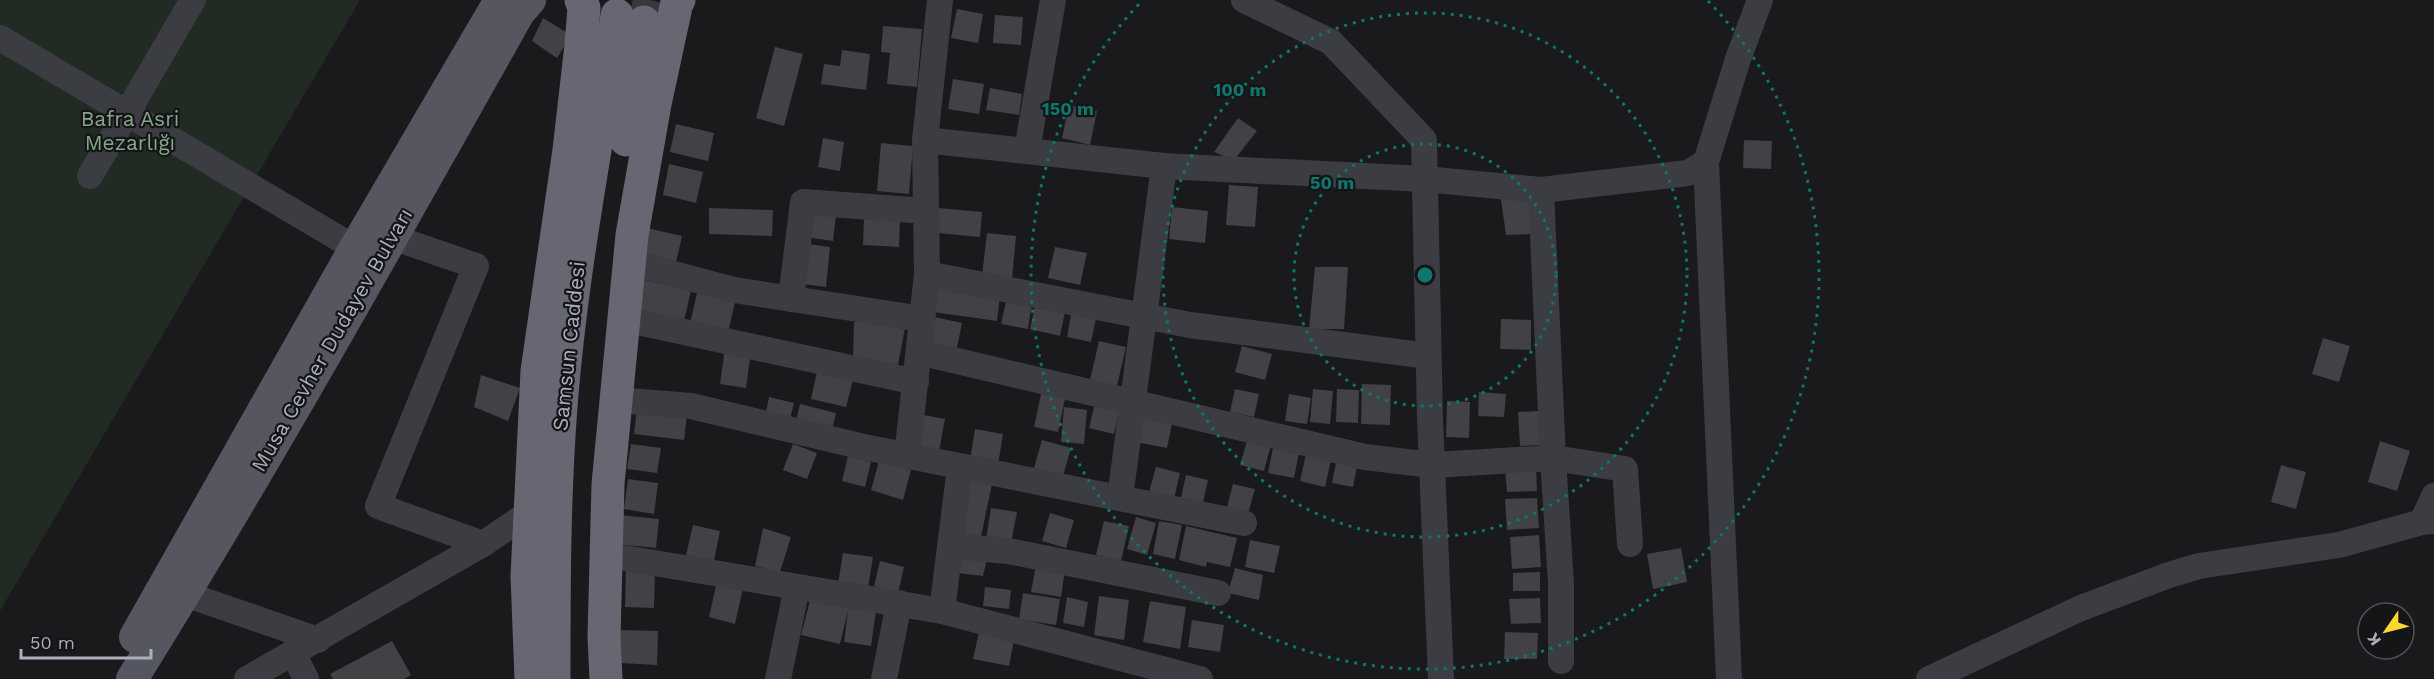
<svg xmlns="http://www.w3.org/2000/svg" width="2434" height="679" font-family="'Work Sans',sans-serif">
<style>
.green{fill:#212a23}
.building{fill:#414146}
.lines{fill:none;stroke-linecap:round;stroke-linejoin:round}
.highway-tunnel{stroke:#37373c;stroke-width:33;stroke-dasharray:33 16;stroke-linecap:butt}
.minor{stroke:#3c3c43;stroke-width:26}
.major{stroke:#565660;stroke-width:32}
.highway{stroke:#666772;stroke-width:33}
.ring{fill:none;stroke:#0f766e;stroke-width:3;stroke-dasharray:3 6}
.labels{text-anchor:middle;stroke-width:4.5;stroke-linejoin:round;paint-order:stroke}
.park-label{font-size:21px;fill:#82a78a;stroke:#151417}
.street-label{font-size:21px;fill:#abaebc;stroke:#151417}
.centre{fill:#0f766e;stroke:#151417;stroke-width:3}
.ring-label{font-size:18px;text-anchor:middle;font-weight:bold;fill:#0f766e;stroke:#151417;stroke-width:4.5;stroke-linejoin:round;paint-order:stroke}
</style>
<rect width="100%" height="100%" fill="#1a191c"/>
<polygon class="green" points="0,0 360,0 0,611"/>
<g class="building">
<polygon points="957,9 983,14 978,43 951,38"/>
<polygon points="995,15 1023,17 1021,45 993,43"/>
<polygon points="543,18 571,35 557,58 532,41"/>
<polygon points="883,26 922,29 917,87 887,84 890,53 881,52"/>
<polygon points="775,47 803,54 784,126 756,118"/>
<polygon points="842,50 870,54 866,90 821,84 824,64 840,66"/>
<polygon points="953,79 984,84 979,114 948,109"/>
<polygon points="990,88 1022,94 1019,115 986,110"/>
<polygon points="1069,105 1097,111 1090,145 1062,138"/>
<polygon points="1238,118 1257,131 1234,160 1214,152"/>
<polygon points="676,124 714,133 708,161 670,152"/>
<polygon points="823,138 844,142 840,171 818,167"/>
<polygon points="1744,140 1772,141 1771,169 1743,168"/>
<polygon points="881,143 913,146 909,194 877,191"/>
<polygon points="669,164 703,172 696,203 663,195"/>
<polygon points="1229,185 1258,187 1255,227 1226,225"/>
<polygon points="1500,193 1530,197 1534,234 1506,235"/>
<polygon points="810,204 837,207 833,241 806,237"/>
<polygon points="1172,207 1208,211 1205,243 1169,239"/>
<polygon points="709,208 773,210 772,236 709,234"/>
<polygon points="939,208 982,212 980,237 937,233"/>
<polygon points="864,218 900,219 899,247 863,245"/>
<polygon points="647,228 682,236 675,267 640,259"/>
<polygon points="987,233 1016,236 1012,279 982,276"/>
<polygon points="800,243 830,247 826,287 795,283"/>
<polygon points="1055,247 1087,253 1080,285 1048,278"/>
<polygon points="1315,267 1348,267 1344,329 1309,329"/>
<polygon points="641,279 691,291 683,325 633,314"/>
<polygon points="937,286 1000,295 997,321 933,312"/>
<polygon points="697,293 735,302 727,337 689,328"/>
<polygon points="1007,297 1032,302 1028,329 1001,324"/>
<polygon points="1036,301 1066,307 1060,336 1030,329"/>
<polygon points="1072,309 1097,314 1091,342 1067,337"/>
<polygon points="930,316 962,323 956,352 924,345"/>
<polygon points="1501,319 1531,320 1531,350 1500,349"/>
<polygon points="854,322 906,323 898,365 853,357"/>
<polygon points="2323,338 2350,346 2339,382 2312,374"/>
<polygon points="1099,341 1126,347 1117,386 1090,380"/>
<polygon points="1242,346 1272,354 1265,380 1235,372"/>
<polygon points="725,348 751,351 746,388 720,384"/>
<polygon points="817,372 853,380 846,407 811,399"/>
<polygon points="481,375 520,388 508,421 474,407"/>
<polygon points="1362,384 1391,385 1390,425 1361,424"/>
<polygon points="1042,389 1066,394 1058,432 1034,427"/>
<polygon points="1235,389 1259,394 1254,417 1230,412"/>
<polygon points="1313,389 1333,391 1330,424 1310,422"/>
<polygon points="1337,389 1359,390 1358,423 1336,422"/>
<polygon points="1479,392 1506,394 1504,417 1478,416"/>
<polygon points="1289,394 1311,398 1307,424 1285,421"/>
<polygon points="769,397 794,403 789,423 765,418"/>
<polygon points="1096,399 1121,404 1114,434 1089,428"/>
<polygon points="1447,401 1470,402 1469,438 1446,437"/>
<polygon points="800,404 836,413 831,434 795,425"/>
<polygon points="1064,407 1087,410 1084,444 1061,442"/>
<polygon points="637,409 687,415 684,440 634,434"/>
<polygon points="1539,411 1541,445 1520,446 1518,412"/>
<polygon points="1136,412 1173,419 1167,448 1130,441"/>
<polygon points="918,414 945,419 939,451 912,446"/>
<polygon points="975,429 1003,434 998,465 970,460"/>
<polygon points="1249,434 1272,441 1264,471 1240,465"/>
<polygon points="1042,440 1071,448 1063,476 1034,468"/>
<polygon points="2380,441 2410,451 2397,491 2368,482"/>
<polygon points="1274,443 1300,448 1294,478 1268,473"/>
<polygon points="631,444 661,448 657,473 627,469"/>
<polygon points="793,444 817,453 807,479 783,470"/>
<polygon points="1306,454 1331,460 1325,487 1300,481"/>
<polygon points="848,456 871,462 865,487 842,481"/>
<polygon points="1337,458 1358,462 1353,487 1332,483"/>
<polygon points="879,461 911,470 903,500 871,490"/>
<polygon points="2281,465 2306,472 2296,509 2271,502"/>
<polygon points="1156,467 1180,473 1173,503 1148,496"/>
<polygon points="1536,467 1537,491 1507,492 1505,468"/>
<polygon points="1186,475 1208,480 1202,507 1180,502"/>
<polygon points="628,479 658,483 654,514 624,509"/>
<polygon points="964,479 992,484 980,541 954,536"/>
<polygon points="1233,484 1255,489 1247,517 1226,511"/>
<polygon points="1537,498 1539,528 1507,530 1505,499"/>
<polygon points="991,508 1017,512 1011,543 986,539"/>
<polygon points="1050,513 1074,520 1066,548 1042,541"/>
<polygon points="620,515 659,519 656,548 617,544"/>
<polygon points="1136,517 1156,523 1147,555 1127,549"/>
<polygon points="1104,521 1129,526 1121,561 1096,555"/>
<polygon points="1159,521 1182,525 1175,559 1153,554"/>
<polygon points="693,525 720,531 714,561 686,555"/>
<polygon points="1186,526 1237,538 1230,567 1207,562 1206,567 1179,560"/>
<polygon points="763,528 791,537 780,572 755,566"/>
<polygon points="1539,535 1541,567 1512,569 1510,537"/>
<polygon points="1250,540 1280,546 1274,573 1245,567"/>
<polygon points="962,547 988,554 983,576 957,573"/>
<polygon points="1681,548 1687,582 1653,589 1647,554"/>
<polygon points="843,553 873,557 868,588 838,584"/>
<polygon points="880,561 904,567 898,593 874,586"/>
<polygon points="1036,565 1065,570 1061,597 1031,592"/>
<polygon points="1235,568 1263,575 1259,600 1228,593"/>
<polygon points="626,570 655,571 654,608 625,607"/>
<polygon points="1540,572 1540,591 1513,591 1513,573"/>
<polygon points="717,581 743,588 735,624 709,617"/>
<polygon points="985,587 1011,590 1009,609 983,606"/>
<polygon points="1023,593 1060,599 1056,625 1019,619"/>
<polygon points="1099,596 1129,600 1124,640 1094,635"/>
<polygon points="811,597 876,611 871,646 844,642 848,611 840,644 801,635"/>
<polygon points="1067,597 1088,602 1084,627 1063,623"/>
<polygon points="1540,598 1541,623 1511,624 1509,599"/>
<polygon points="1150,601 1186,607 1180,649 1143,642"/>
<polygon points="1192,620 1224,625 1220,652 1188,647"/>
<polygon points="980,628 1015,635 1009,666 973,659"/>
<polygon points="620,630 658,631 657,665 619,663"/>
<polygon points="1505,632 1538,633 1537,659 1504,659"/>
<polygon points="392,641 411,675 404,679 333,679 330,674"/>
</g>
<g class="lines">
<polyline class="highway-tunnel" points="644,22 650,0"/>
<g class="minor">
<polyline points="1244,0 1331,42 1424,140 1430,418 1441,679"/>
<polyline points="0,38 355,248"/>
<polyline points="925,140 1164,166 1424,179 1541,190 1688,173 1706,162"/>
<polyline points="1027,150 1053,0"/>
<polyline points="90,176 193,0"/>
<polyline points="1541,190 1553,458 1561,584 1561,661"/>
<polyline points="392,237 476,266 378,506 483,544"/>
<polyline points="629,262 734,290 923,319"/>
<polyline points="927,274 1190,325 1428,356"/>
<polyline points="791,299 803,202 926,211"/>
<polyline points="624,319 916,382"/>
<polyline points="919,352 1365,457 1432,465 1553,458 1625,469 1630,544"/>
<polyline points="616,400 691,406 864,447 1244,523"/>
<polyline points="907,456 927,274 925,140 940,0"/>
<polyline points="1120,498 1164,166"/>
<polyline points="2422,522 2434,496"/>
<polyline points="950,546 1008,551 1218,593"/>
<polyline points="606,555 942,611 1200,679"/>
<polyline points="185,594 318,640"/>
<polyline points="942,611 960,467"/>
<polyline points="293,653 306,679"/>
<polyline points="247,679 483,544 530,512"/>
<polyline points="778,679 797,587"/>
<polyline points="884,679 899,603"/>
<polyline points="1729,679 1706,162 1738,59 1760,0"/>
<polyline points="1929,679 2081,608 2169,575 2199,566 2339,545 2422,522 2434,521"/>
</g>
<g class="major">
<polyline points="135,637 355,248 500,0"/>
<path d="M 132,679 C 268,461 393,236 519,13 L 530,0"/>
</g>
<g class="highway">
<polyline points="626,140 644,22"/>
<polyline points="531,679 527,576 537,371 569,150 581,45 584,8 581,0"/>
<path d="M 554,679 C 554,588 554,497 561,407 C 571,275 597,145 617,15"/>
<polyline points="606,679 604,637 608,484 632,235 655,104 677,2 679,0"/>
</g>
</g>
<g class="ring">
<circle cx="1425" cy="275" r="131"/>
<circle cx="1425" cy="275" r="262"/>
<path d="M1708 1A394 394 0 1 1 1142 1"/>
</g>
<g class="labels">
<g class="park-label">
<text x="130" y="126">Bafra Asri<tspan x="130" dy="24">Mezarlığı</tspan></text>
</g>
<g class="street-label">
<text transform="translate(332 340) rotate(-60)" y="7">Musa Cevher Dudayev Bulvarı</text>
<text transform="translate(569 346) rotate(-84)" y="7">Samsun Caddesi</text>
</g>
</g>
<circle cx="1425" cy="275" r="9" class="centre"/>
<g class="ring-label">
<text x="1240" y="96">100 m</text>
<text x="1068" y="115">150 m</text>
<text x="1332" y="189">50 m</text>
</g>
<g transform="translate(2386 631) rotate(235)"><circle r="28" fill="#151417" stroke="#515259" stroke-width="1.5"/>
<path d="M0-4.5L10 22L0 15L-10 22Z" fill="#f9d733"/>
<text y="-9" font-size="16" font-weight="bold" text-anchor="middle" fill="#abaebc">K</text>
</g>
<path d="M21 649v9h130v-9" fill="none" stroke="#abaebc" stroke-width="3"/>
<text x="30" y="649" font-size="18" fill="#abaebc" stroke="#151417" stroke-width="4.5" paint-order="stroke">50 m</text>
</svg>
